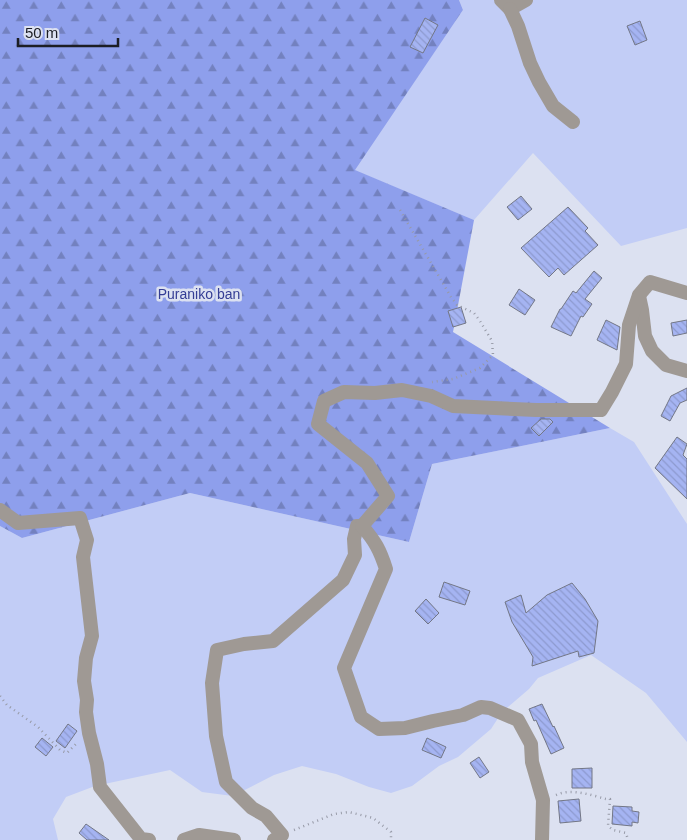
<svg xmlns="http://www.w3.org/2000/svg" width="687" height="840" font-family="Arial,sans-serif">
<style>
.grass{fill:#c2cdf6}
.forest{fill:url(#forest-firs)}
.building{fill:url(#building-back-hatch);stroke:#737786}
.lines{fill:none;stroke-linecap:round;stroke-linejoin:round}
.path{stroke:#979aa7;stroke-width:2.5;stroke-dasharray:1 4;stroke-linecap:butt}
.minor{stroke:#9f9994;stroke-width:14}
.labels{text-anchor:middle;stroke-width:5;stroke-linejoin:round;paint-order:stroke}
.park-label{font-size:14px;fill:#343d95;stroke:#dce1f1}
</style>
<defs>
<pattern id="forest-firs" width="22" height="20" patternUnits="userSpaceOnUse" patternTransform="scale(1.25)"><rect width="22" height="20" fill="#8e9fec"/><path d="M5 1l3.5 6h-7zM16 11l3.5 6h-7z" fill="#7381bf"/></pattern>
<pattern id="building-back-hatch" width="6" height="6" patternUnits="userSpaceOnUse" patternTransform="scale(1.25)"><rect width="6" height="6" fill="#a5b4f2"/><path d="M-1 5l2 2M0 0l6 6M5-1l2 2" fill="none" stroke="#8d9acf"/></pattern>
</defs>
<rect width="100%" height="100%" fill="#dce1f1"/>
<g class="grass">
<polygon points="459,0 687,0 687,228 621,246 533,153 474,220 354,170 463,10"/>
<polygon points="610,428 634,442 687,524 687,742 646,693 591,655 538,678 529,689 502,712 491,729 458,757 439,766 412,786 391,793 369,787 336,774 302,766 274,775 233,796 202,792 170,770 95,786 66,797 53,819 58,840 0,840 0,526 22,538 190,493 409,542 432,464"/>
</g>
<polygon class="forest" points="0,0 459,0 463,10 355,170 474,220 453,332 610,428 432,464 409,542 190,493 22,538 0,526"/>
<g class="building">
<polygon points="425,18 438,25 423,53 410,47"/>
<polygon points="640,21 647,40 635,45 627,26"/>
<polygon points="521,196 532,209 518,220 507,207"/>
<polygon points="568,207 588,228 585,231 598,245 564,275 558,268 549,277 521,248"/>
<polygon points="594,271 602,278 585,299 592,304 583,317 581,316 571,336 551,327 560,309 561,309 573,291 576,293"/>
<polygon points="519,289 535,300 525,315 509,305"/>
<polygon points="461,307 466,323 453,327 448,311"/>
<polygon points="606,320 620,327 617,350 597,340"/>
<polygon points="687,320 687,333 673,336 671,323"/>
<polygon points="687,388 687,400 680,403 670,421 661,416 671,396"/>
<polygon points="541,419 550,419 553,422 539,436 531,428"/>
<polygon points="677,437 687,444 683,455 687,459 687,499 655,468"/>
<polygon points="444,582 470,591 465,605 439,597"/>
<polygon points="572,583 585,599 598,621 594,653 579,657 578,651 532,666 533,657 512,622 505,602 521,595 526,613 547,595"/>
<polygon points="426,599 439,613 428,624 415,611"/>
<polygon points="542,704 553,727 554,726 564,748 551,754 536,720 534,721 529,709"/>
<polygon points="68,724 77,731 65,748 56,741"/>
<polygon points="42,738 53,747 46,756 35,747"/>
<polygon points="427,738 446,747 441,758 422,750"/>
<polygon points="479,757 489,772 480,778 470,763"/>
<polygon points="592,768 592,788 572,788 572,769"/>
<polygon points="579,799 581,821 560,823 558,801"/>
<polygon points="613,806 632,807 632,811 639,812 638,823 632,822 632,826 612,824"/>
<polygon points="86,824 109,840 87,840 79,833"/>
</g>
<g class="lines">
<g class="path">
<polyline points="400,210 451,297 457,305 474,313 480,321 492,341 493,355 480,368 453,379 432,382"/>
<polyline points="0,696 7,705 38,727 60,750 67,753 78,742"/>
<path d="M 556,795 C 571,788 591,795 606,799 L 610,799 L 608,826 L 613,830 L 626,833 L 628,840"/>
<polyline points="294,830 334,814 349,812 373,818 391,832 391,840"/>
</g>
<g class="minor">
<polyline points="501,0 510,9 526,0"/>
<polyline points="510,9 518,26 530,63 539,82 553,106 573,122"/>
<polyline points="639,296 642,310 645,336 652,351 666,365 687,371"/>
<polyline points="0,510 18,523 80,518 87,540 83,557 92,636 86,658 84,681 87,700 86,712 89,733 97,764 100,787 141,839 149,840"/>
<polyline points="184,840 199,835 234,840"/>
<polyline points="274,840 282,835 266,816 252,808 226,782 216,736 212,683 217,650 244,644 273,641 343,580 355,555 354,539 357,526 362,526"/>
<path d="M 542,840 L 543,800 L 532,762 L 531,744 L 518,720 L 490,708 L 481,707 L 463,715 L 433,721 L 405,728 L 379,729 L 361,717 L 344,668 L 386,569 C 380,550 375,541 362,526 L 388,496 L 367,463 L 318,424 L 324,401 L 344,392 L 375,393 L 402,390 L 431,396 L 453,406 L 536,410 L 601,410 L 612,392 L 626,364 L 629,325 L 639,295 L 650,282 L 687,293"/>
</g>
</g>
<g class="labels">
<g class="park-label">
<text x="199" y="299">Puraniko ban</text>
</g>
</g>
<path d="M18 38v8h100v-8" fill="none" stroke="#1c1e24" stroke-width="2.5"/>
<text x="25" y="38" font-size="15" fill="#1c1e24" stroke="#dce1f1" stroke-width="4" paint-order="stroke">50 m</text>
</svg>
